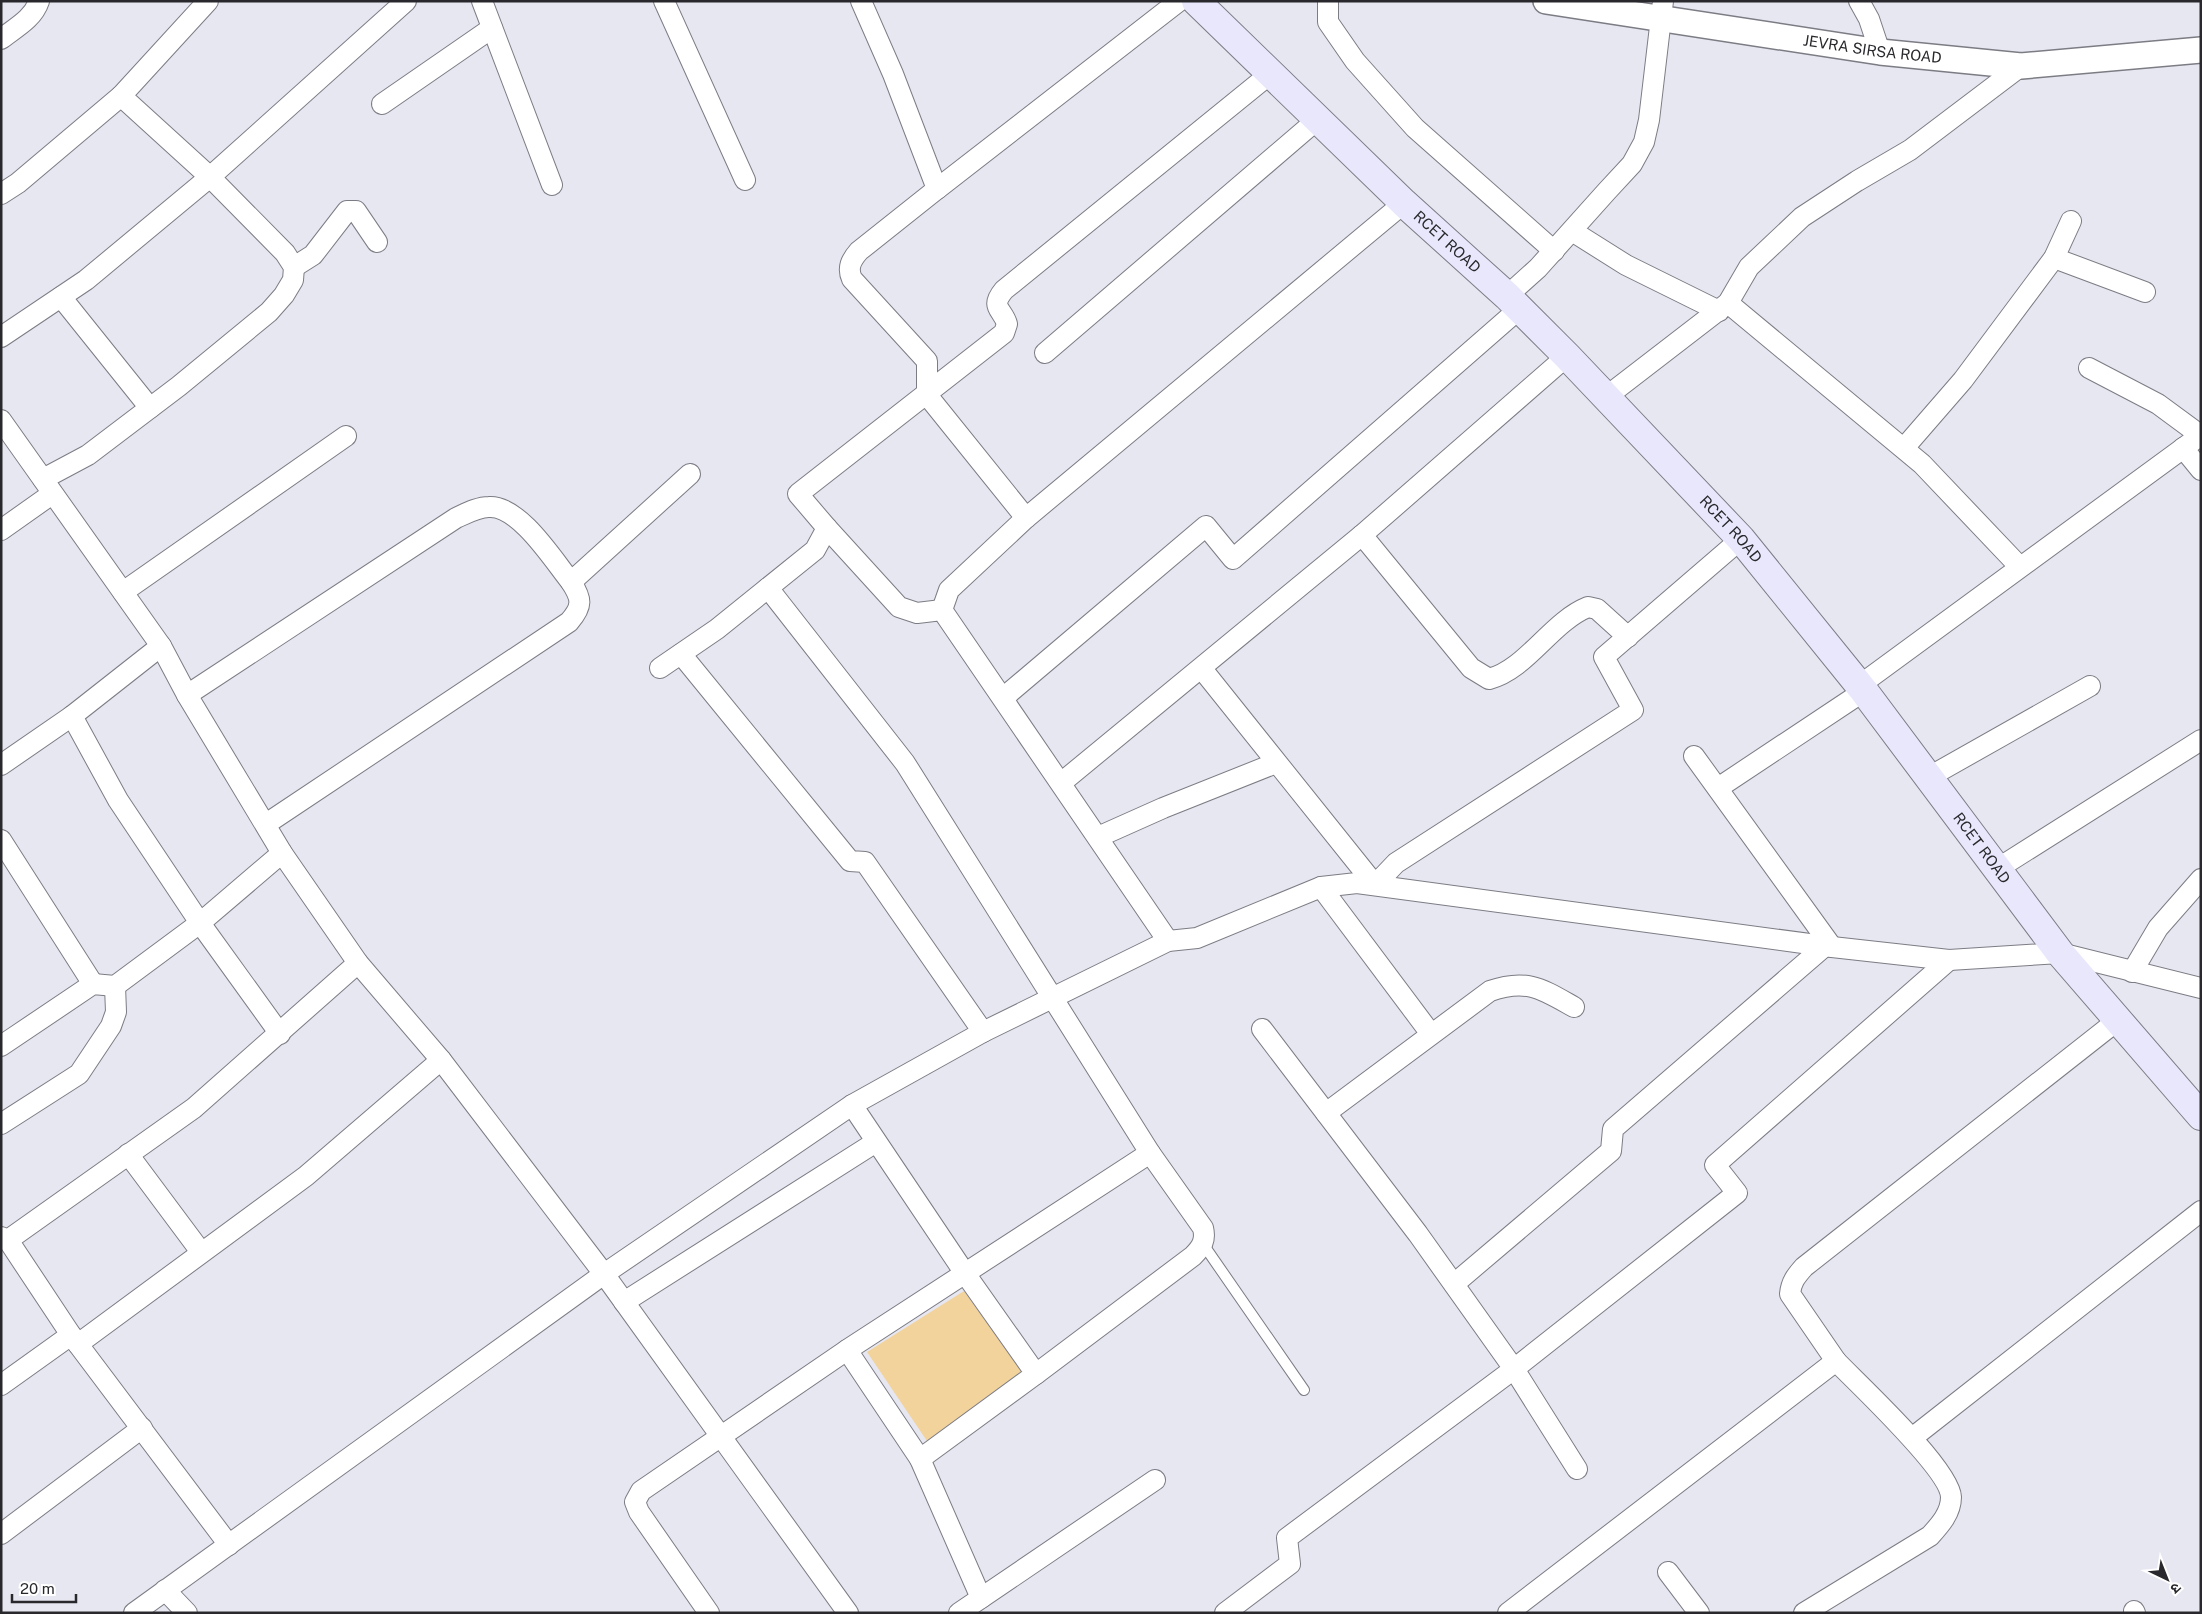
<svg xmlns="http://www.w3.org/2000/svg" width="2202" height="1614" font-family="'Public Sans','Noto Sans Devanagari',sans-serif">
<style>
.green{fill:#f2d39c}
.lines{fill:none;stroke-linecap:round;stroke-linejoin:round}
.service-casing{stroke:#7c7c85;stroke-width:12}
.minor-casing{stroke:#7c7c85;stroke-width:22}
.tertiary-casing{stroke:#7c7c85;stroke-width:28}
.secondary-casing{stroke:#7c7c85;stroke-width:30}
.service{stroke:#fff;stroke-width:10}
.minor{stroke:#fff;stroke-width:20}
.tertiary{stroke:#fff;stroke-width:25}
.secondary{stroke:#e8e7fc;stroke-width:28}
.labels{text-anchor:middle;stroke-width:4;stroke-linejoin:round;paint-order:stroke}
.street-label{font-size:15px;fill:#29292d;stroke:#fff}
</style>
<rect width="100%" height="100%" fill="#e7e7f1"/>
<polygon class="green" points="964,1291 1022,1371 927,1441 867,1352"/>
<g class="lines">
<defs>
<polyline id="service" points="1203,1244 1304,1390"/>
<g id="minor">
<polyline points="482,1 552,185"/>
<polyline points="664,1 745,180"/>
<path d="M 861,1 L 893,74 L 937,189 L 859,251 C 851,260 847,268 852,279 L 927,361 L 927,395 L 1026,518 L 1404,203"/>
<polyline points="1328,1 1328,22 1355,61 1415,128 1554,251"/>
<polyline points="1859,1 1869,19 1880,52"/>
<path d="M 1,39 C 15,28 33,19 39,1"/>
<polyline points="382,104 492,28"/>
<polyline points="937,189 1179,1"/>
<polyline points="1,194 18,183 121,96"/>
<polyline points="1572,231 1626,265 1719,311"/>
<polyline points="2054,258 2145,292"/>
<polyline points="294,267 313,255 347,211 356,211 377,242"/>
<polyline points="1507,296 1538,268 1607,191 1632,164 1644,142 1649,120 1663,1"/>
<polyline points="61,297 150,408"/>
<polyline points="1728,303 1922,464 2019,566"/>
<polyline points="1,337 86,280 210,177 406,1"/>
<polyline points="1045,353 1318,119"/>
<polyline points="2089,368 2158,404 2200,435"/>
<polyline points="1606,397 1728,303 1749,267 1802,217 1857,181 1910,150 2021,66"/>
<polyline points="1,420 161,646 187,695 282,853 358,963 441,1060 604,1274 848,1613"/>
<polyline points="1904,448 1963,380 2054,258 2071,221"/>
<polyline points="2183,448 2201,470"/>
<polyline points="43,479 88,455 179,386 269,312 284,295 293,280 294,267 285,253 210,177 121,96 208,1"/>
<polyline points="827,528 899,607 917,613 942,610 1168,941"/>
<polyline points="1,530 52,494"/>
<path d="M 1362,535 L 1471,668 L 1489,679 C 1527,669 1551,622 1588,607 L 1597,609 L 1628,637"/>
<polyline points="123,592 346,436"/>
<polyline points="942,610 949,590 1026,518"/>
<polyline points="681,654 850,861 865,862 983,1032"/>
<path d="M 660,668 L 717,629 L 815,550 L 827,528 L 798,494 L 1004,333 L 1007,324 C 1003,309 989,308 1004,290 L 1270,74"/>
<polyline points="1202,669 1375,885 1396,863 1633,710 1604,657 1741,539"/>
<polyline points="1860,685 2201,435"/>
<path d="M 187,695 L 456,518 C 467,513 478,507 489,507 C 519,505 554,561 571,582 L 690,474"/>
<polyline points="1003,698 1206,526 1233,559 1519,309"/>
<polyline points="72,716 118,800 200,923 280,1034"/>
<polyline points="1694,756 1832,947"/>
<polyline points="1,765 72,716 161,646"/>
<polyline points="1929,777 2090,686"/>
<polyline points="1061,783 1362,535 1567,356"/>
<polyline points="1718,788 1864,691"/>
<path d="M 266,824 L 569,622 C 583,606 582,599 571,582"/>
<polyline points="1098,837 1163,808 1276,763"/>
<polyline points="1,840 93,984"/>
<polyline points="1997,869 2201,740"/>
<polyline points="1321,887 1431,1034"/>
<polyline points="2132,972 2158,928 2201,879"/>
<polyline points="1,1046 93,984 115,986 200,923 282,853"/>
<path d="M 1326,1113 L 1490,991 C 1527,978 1542,989 1574,1007"/>
<polyline points="1,1124 79,1074 111,1026 116,1012 115,986"/>
<polyline points="128,1154 201,1252"/>
<polyline points="1,1237 8,1240 194,1108 358,963"/>
<polyline points="8,1240 71,1335 229,1545"/>
<polyline points="1454,1284 1611,1151 1613,1129 1825,946"/>
<polyline points="624,1302 876,1142"/>
<polyline points="78,1344 306,1176 441,1060"/>
<polyline points="847,1350 920,1459 1036,1374 964,1272 852,1105"/>
<path d="M 1836,1361 L 1790,1294 C 1791,1282 1796,1276 1804,1267 L 2118,1020"/>
<path d="M 1036,1374 L 1193,1256 C 1202,1247 1206,1240 1203,1228 L 1150,1153"/>
<polyline points="1,1385 71,1335"/>
<polyline points="1912,1438 2201,1211"/>
<polyline points="920,1459 981,1598"/>
<polyline points="1577,1469 1514,1369 1737,1193 1715,1165 1949,960"/>
<polyline points="1,1534 142,1428"/>
<polyline points="1668,1572 1699,1613"/>
<polyline points="165,1590 187,1613"/>
<polyline points="2134,1611 2135,1613"/>
<polyline points="134,1613 604,1274 852,1105 983,1032 1168,941 1197,938 1321,887 1357,883 1832,947 1949,960 2060,953 2201,988"/>
<polyline points="709,1613 639,1512 635,1502 641,1491 847,1350 1150,1153 905,763 768,588"/>
<polyline points="959,1613 1155,1480"/>
<polyline points="1225,1613 1290,1564 1287,1538 1514,1369 1418,1234 1262,1029"/>
<path d="M 1508,1613 L 1836,1361 C 1858,1384 1950,1469 1951,1497 C 1951,1513 1940,1525 1930,1536 L 1804,1613"/>
</g>
<g id="tertiary">
<path id="s1" d="M 1546,1 L 1880,52 L 2021,66 L 2201,50"/>
</g>
<g id="secondary">
<path id="s2" d="M 1196,1 L 1404,203 L 1507,296 L 1567,356 L 1741,539 L 1864,691 L 2060,953 L 2201,1116"/>
</g>
</defs>
<use href="#service" class="service-casing"/>
<use href="#minor" class="minor-casing"/>
<use href="#tertiary" class="tertiary-casing"/>
<use href="#secondary" class="secondary-casing"/>
<use href="#service" class="service"/>
<use href="#minor" class="minor"/>
<use href="#tertiary" class="tertiary"/>
<use href="#secondary" class="secondary"/>
</g>
<g class="labels">
<g class="street-label">
<text dy="5" stroke="none"><textPath href="#s1" startOffset="330">JEVRA SIRSA ROAD</textPath></text>
<text dy="5" stroke="none"><textPath href="#s2" startOffset="348">RCET ROAD</textPath></text>
<text dy="5" stroke="none"><textPath href="#s2" startOffset="752">RCET ROAD</textPath></text>
<text dy="5" stroke="none"><textPath href="#s2" startOffset="1158">RCET ROAD</textPath></text>
</g>
</g>
<rect width="2202" height="1614" fill="none" stroke="#29292d" stroke-width="5"/>
<g transform="translate(2167 1579) rotate(137)" stroke="#ffffff" stroke-width="4" paint-order="stroke">
<path d="M0-4L9 19L0 12L-9 19Z" fill="#29292d"/>
<text y="-8" font-size="14" font-weight="bold" text-anchor="middle" fill="#29292d">उ</text>
</g>
<path d="M12 1594v8h64v-8" fill="none" stroke="#29292d" stroke-width="2.5"/>
<text x="20" y="1594" font-size="15" fill="#29292d" stroke="#ffffff" stroke-width="4" paint-order="stroke">20 m</text>
</svg>
